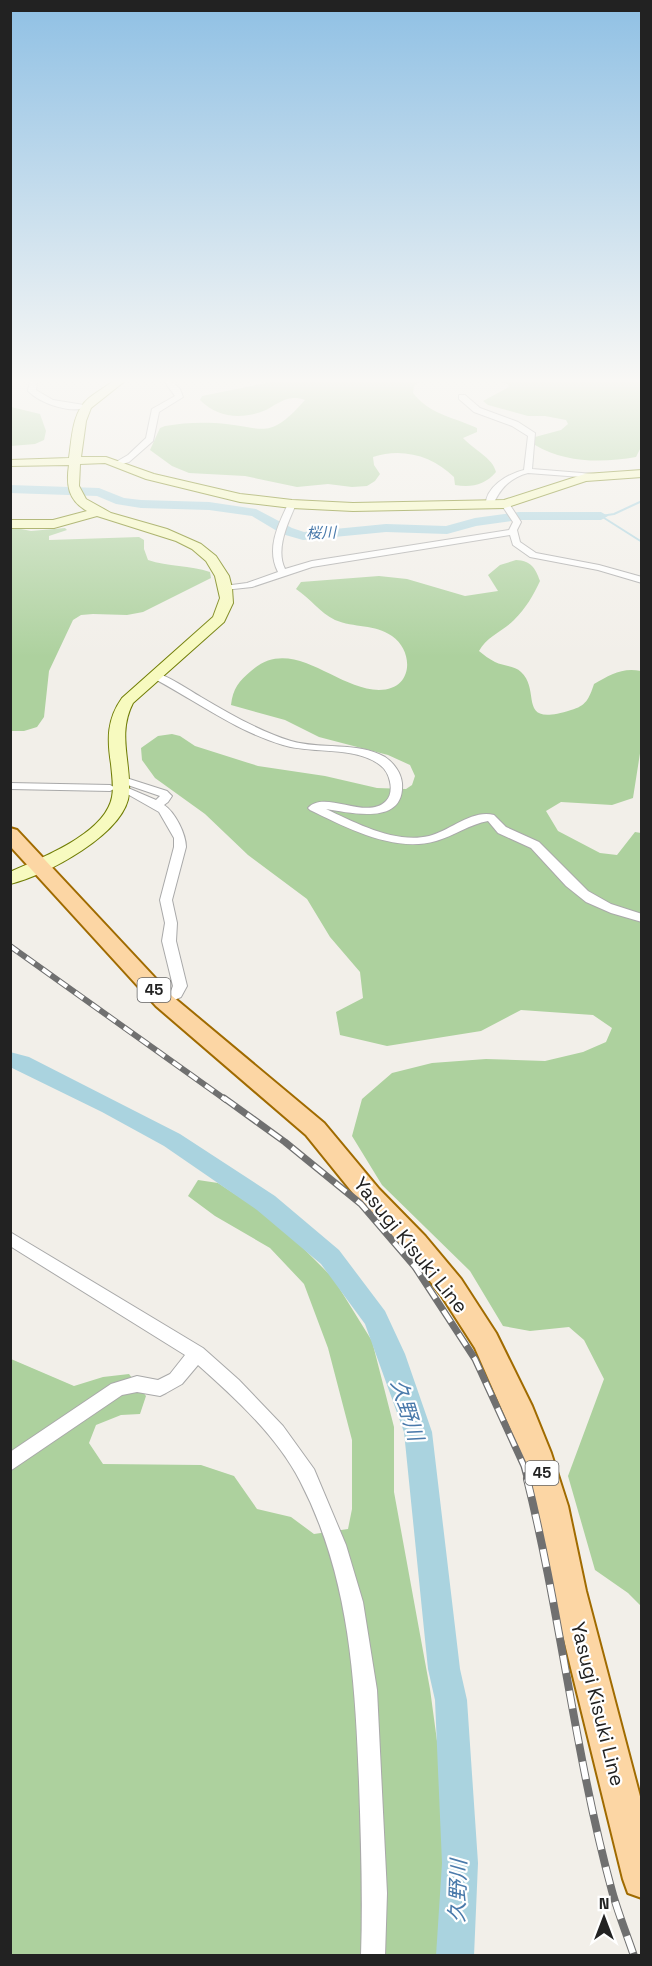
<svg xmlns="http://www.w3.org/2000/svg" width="652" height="1966" font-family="'Space Grotesk','Noto Sans JP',sans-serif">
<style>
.forest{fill:#add19e}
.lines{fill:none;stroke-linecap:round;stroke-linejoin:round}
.stream{stroke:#aad3df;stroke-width:2}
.river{fill:#aad3df;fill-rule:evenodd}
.street-casing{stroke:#a9a9a9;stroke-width:2}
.secondary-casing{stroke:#707d05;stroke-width:2}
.primary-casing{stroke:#a06b00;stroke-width:4}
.street{fill:#fff;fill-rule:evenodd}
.secondary{fill:#f7fabf;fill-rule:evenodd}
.primary{fill:#fcd6a4;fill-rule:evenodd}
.rail-far2-casing{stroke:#707070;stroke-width:6}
.rail-far1-casing{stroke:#707070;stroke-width:7}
.rail-casing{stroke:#707070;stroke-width:8}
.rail-far2{stroke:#fff;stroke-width:4;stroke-dasharray:10;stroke-linecap:butt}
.rail-far1{stroke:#fff;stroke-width:4.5;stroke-dasharray:14;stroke-linecap:butt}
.rail{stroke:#fff;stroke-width:6;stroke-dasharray:18;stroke-linecap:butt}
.labels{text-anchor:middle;stroke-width:4.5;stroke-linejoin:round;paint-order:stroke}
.far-water-label{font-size:15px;font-style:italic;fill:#4a7aab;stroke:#fff}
.shield{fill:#fff;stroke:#646464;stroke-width:1.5}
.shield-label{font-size:15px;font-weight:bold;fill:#222}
.near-street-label{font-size:20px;fill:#222;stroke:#fff}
.near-water-label{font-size:21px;font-style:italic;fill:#4a7aab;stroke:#fff}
</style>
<rect width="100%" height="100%" fill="#f2efe9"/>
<g class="forest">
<path d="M 275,381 L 421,381 L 414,386 L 413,393 C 429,414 453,417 477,428 L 477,432 L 463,438 C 473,449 493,458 496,472 C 485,485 471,488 455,485 L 454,477 C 433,456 402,447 373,457 L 374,465 L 380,474 L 375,481 L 367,486 L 352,487 L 328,484 L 297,487 L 245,476 L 189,473 L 172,466 L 150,450 L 160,428 L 165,426 C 181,423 198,422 215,423 C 264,426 267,443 305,400 C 289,394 279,403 266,410 C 243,420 217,418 200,400 L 202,396 Z"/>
<path d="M 498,381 L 641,381 L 641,447 L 636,457 C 603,463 565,463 535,445 L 535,437 L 561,430 L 568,424 L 566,420 L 545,416 L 528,416 L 488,405 L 483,401 L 509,387 L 507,384 Z"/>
<polygon points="11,407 40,414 46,431 44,440 35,444 11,446"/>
<path d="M 11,527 L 31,531 L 65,528 L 67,530 L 49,536 L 49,540 L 139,537 L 144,540 L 144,549 L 148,560 C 168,567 190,565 210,572 L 211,578 L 143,612 L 127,615 L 93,614 L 81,615 L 73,620 L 49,671 L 44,717 L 37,727 L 24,731 L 11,731 Z"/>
<path d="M 516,560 C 531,561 535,567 540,581 C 533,596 526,608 514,620 C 502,632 487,636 479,651 C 484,655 489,659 495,662 C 503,666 515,666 521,672 C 542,691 515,728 571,710 C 586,706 589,699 594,684 C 610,675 622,667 641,671 L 641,747 L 633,798 L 612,805 L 561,802 L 546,811 L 558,831 L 600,853 L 617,855 L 635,832 L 641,833 L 641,1606 L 628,1593 L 595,1570 L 568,1476 L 604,1379 L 584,1340 L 569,1327 L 530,1331 L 503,1326 L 470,1271 L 382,1185 L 352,1136 L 362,1099 L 392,1073 L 432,1063 L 486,1059 L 545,1061 L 583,1052 L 606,1042 L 612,1028 L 593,1015 L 521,1010 L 481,1031 L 387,1046 L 340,1035 L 336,1012 L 363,998 L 360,972 L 330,937 L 307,899 L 248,855 L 205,814 L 155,778 L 142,760 L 141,748 L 158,736 L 172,734 L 180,736 L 195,746 L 258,766 L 325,776 L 377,788 L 406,789 L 412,785 L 415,776 L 410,765 L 388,755 L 319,737 L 285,720 L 231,705 C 233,688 239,681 251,671 C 292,634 335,689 379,690 C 414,690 414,651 392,636 C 375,624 354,628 335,620 C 319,612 311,599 296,589 L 301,582 L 379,576 L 407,579 L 465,596 L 498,591 L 488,575 L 500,565 Z"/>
<polygon points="198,1180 218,1183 276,1221 333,1278 372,1341 394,1427 394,1492 430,1689 451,1845 439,1955 11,1956 11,1359 74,1386 103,1377 129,1374 146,1396 140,1414 121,1415 96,1425 89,1443 103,1464 201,1465 234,1476 257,1509 291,1517 314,1534 348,1529 352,1509 352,1440 328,1348 304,1284 270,1248 215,1216 188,1196"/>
</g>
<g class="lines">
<g class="stream">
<polyline points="601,516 642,542"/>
<polyline points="601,516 614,514 642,501"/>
</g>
<g class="river">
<polygon points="10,485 99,488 124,498 141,500 209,502 256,509 292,528 304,532 386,524 446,526 475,518 519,512 601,512 608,516 601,520 519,520 476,526 447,534 386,532 303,540 282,534 252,516 209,510 141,508 116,504 97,496 10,493"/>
<polygon points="10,1052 29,1057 180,1134 275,1196 339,1250 385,1311 405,1354 432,1432 460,1669 467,1700 478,1863 474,1956 436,1956 442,1863 435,1700 428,1669 404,1432 365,1324 321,1264 257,1210 164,1146 102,1112 10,1067"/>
</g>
<defs>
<g id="street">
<path d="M 30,381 L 37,381 L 36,390 L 53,400 L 90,406 C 73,415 41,404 28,391 Z"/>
<polygon points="164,381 171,381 180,389 183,397 159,412 153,441 129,462 116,466 116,462 128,455 146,438 152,409 175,396"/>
<path d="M 459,395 L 465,395 L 480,408 L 518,422 L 535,433 L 532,469 L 594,474 L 598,476 L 594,478 L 528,473 C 509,478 499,490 492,507 L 486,507 C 484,488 507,474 524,470 L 528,436 L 512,426 L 474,412 L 459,399 Z"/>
<path d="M 292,501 L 296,504 C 288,523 275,549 285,569 L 312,561 L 509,530 L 513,522 L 501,504 L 505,501 L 508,502 L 521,522 L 517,530 L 520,542 L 536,553 L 599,565 L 642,577 L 642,583 L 598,570 L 530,557 L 513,545 L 510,535 L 312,567 L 252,587 L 224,590 L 224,586 L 247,583 L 278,572 C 266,549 278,525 288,504 Z"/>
<path d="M 157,673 C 172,678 187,689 201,697 C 230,714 259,731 291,741 C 321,750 356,741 385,757 C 394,763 401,773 402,783 C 405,826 352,813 326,809 C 356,823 395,844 429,836 C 450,831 472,809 494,815 L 506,827 L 539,842 L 588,891 L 611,904 L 642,914 L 642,922 L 611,913 L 586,902 L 566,886 L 531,848 L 498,833 L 488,821 C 470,824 454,836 436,841 C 394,853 347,828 310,810 L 308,808 C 324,789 367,821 386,801 C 395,792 390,772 380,765 C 356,746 312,754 283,745 C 236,731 196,701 153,678 L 152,676 Z"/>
<path d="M 120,776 L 167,791 L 172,796 L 168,802 L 164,805 C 175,812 186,834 186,847 L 172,900 L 177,923 L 176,941 L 187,986 L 181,997 L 164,1005 L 157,1001 L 171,991 L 173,986 L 162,941 L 165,923 L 160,900 L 174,847 L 174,838 L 159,812 L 122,791 L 128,788 L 156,800 L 160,796 L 116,781 L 114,779 Z"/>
<polygon points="10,783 110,785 116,788 110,791 10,789"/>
<path d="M 10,1232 L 203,1348 L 239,1380 L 283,1426 L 314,1469 L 346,1545 L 363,1602 L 377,1690 L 387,1893 L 385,1956 L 361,1956 C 363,1898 361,1840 359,1782 C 355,1678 349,1575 300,1481 C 277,1436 235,1398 198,1365 L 182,1384 L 166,1393 L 160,1396 L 137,1392 L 122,1395 L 10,1471 L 10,1452 L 111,1384 L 137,1376 L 158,1380 L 170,1374 L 185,1355 L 10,1246 Z"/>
</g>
<path id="secondary" d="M 113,381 L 125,381 L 91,408 L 86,421 L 81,457 L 106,457 L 154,474 L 240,494 L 292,500 L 353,503 L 504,500 L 585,474 L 642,470 L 642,477 L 586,481 L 505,508 L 353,511 L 292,508 L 240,502 L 146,479 L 105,463 L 80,464 L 79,486 L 86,499 L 111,513 L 167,529 L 201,544 L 216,556 L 229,576 L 232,588 L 233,603 L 224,622 L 133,703 C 117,734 131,761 129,793 C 127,833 45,876 10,884 L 10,872 C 41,858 105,834 112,797 C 114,787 112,775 111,764 C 107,739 107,719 122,698 L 213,617 L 220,598 L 215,576 L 206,561 L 192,549 L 176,541 L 97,516 L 54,528 L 10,528 L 10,520 L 53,520 L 87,511 C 68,500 66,485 69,465 L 10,466 L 10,460 L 69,458 C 72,438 72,412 89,398 C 96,392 106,387 113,381 Z"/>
<polygon id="primary" points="10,828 17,830 172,996 324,1123 379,1189 425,1236 461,1279 496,1333 532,1406 551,1453 568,1506 586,1591 642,1804 642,1898 628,1893 623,1879 552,1591 536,1506 521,1453 475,1348 441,1295 405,1250 361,1203 306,1135 156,1006 10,846"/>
</defs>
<use href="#street" class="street-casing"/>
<use href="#secondary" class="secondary-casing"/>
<use href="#primary" class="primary-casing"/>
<use href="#street" class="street"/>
<use href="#secondary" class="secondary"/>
<use href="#primary" class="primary"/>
<defs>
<polyline id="rail-far2" points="10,946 226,1100"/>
<polyline id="rail-far1" points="224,1098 285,1142 361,1204 415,1267 475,1359 524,1466 528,1481"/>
<path id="rail" d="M 527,1479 C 561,1616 575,1756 612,1891 C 618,1913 627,1935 634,1956"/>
</defs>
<use href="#rail-far2" class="rail-far2-casing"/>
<use href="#rail-far1" class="rail-far1-casing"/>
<use href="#rail" class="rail-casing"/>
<use href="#rail-far2" class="rail-far2"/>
<use href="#rail-far1" class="rail-far1"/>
<use href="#rail" class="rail"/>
</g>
<linearGradient id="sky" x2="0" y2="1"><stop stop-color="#8fc0e4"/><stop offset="0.58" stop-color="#f9f8f5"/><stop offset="1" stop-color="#f9f8f5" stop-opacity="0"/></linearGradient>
<rect width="652" height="657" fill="url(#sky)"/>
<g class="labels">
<g class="far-water-label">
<text transform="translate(321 533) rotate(-2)" y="5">桜川</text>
</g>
<g class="shield">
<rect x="137.5" y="978" width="33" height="24" rx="4.5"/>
<rect x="525.5" y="1461" width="33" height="24" rx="4.5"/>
</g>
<g class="shield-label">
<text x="154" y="995">45</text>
<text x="542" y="1478">45</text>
</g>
<g class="near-street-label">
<text transform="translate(411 1245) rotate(51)" y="7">Yasugi Kisuki Line</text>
<text transform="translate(598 1704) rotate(76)" y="7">Yasugi Kisuki Line</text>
</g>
<g class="near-water-label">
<text transform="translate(407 1410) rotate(73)" y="7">久野川</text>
<text transform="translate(458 1891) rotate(-88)" y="7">久野川</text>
</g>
</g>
<rect width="652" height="1966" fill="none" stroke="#222222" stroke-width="24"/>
<g transform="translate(604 1918)" stroke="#ffffff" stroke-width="4.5" paint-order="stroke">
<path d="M0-4.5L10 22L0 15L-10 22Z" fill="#222222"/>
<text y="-9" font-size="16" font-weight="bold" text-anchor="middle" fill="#222222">N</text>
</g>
</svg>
